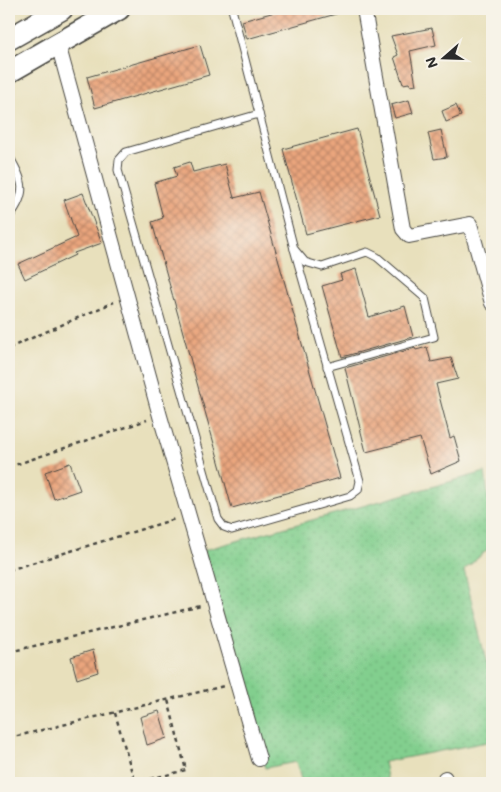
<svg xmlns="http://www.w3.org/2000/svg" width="501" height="792" font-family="Mali,sans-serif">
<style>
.grass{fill:url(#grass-dots);stroke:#567d5c}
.building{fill:url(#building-cross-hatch)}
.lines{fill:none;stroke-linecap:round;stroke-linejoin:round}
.lane-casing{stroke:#474641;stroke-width:9}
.street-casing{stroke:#474641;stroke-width:16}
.primary-casing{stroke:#474641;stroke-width:24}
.path{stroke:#474641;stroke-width:2.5;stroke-dasharray:4 4;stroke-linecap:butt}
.lane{stroke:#fff;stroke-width:7}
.street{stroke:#fff;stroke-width:14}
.primary{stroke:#fff;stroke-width:21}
</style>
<defs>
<pattern id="grass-dots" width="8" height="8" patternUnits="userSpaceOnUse" patternTransform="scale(1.25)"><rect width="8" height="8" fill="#82cf8e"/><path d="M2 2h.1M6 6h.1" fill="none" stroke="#70b27b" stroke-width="1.8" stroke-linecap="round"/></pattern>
<pattern id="building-cross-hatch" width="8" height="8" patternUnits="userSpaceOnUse" patternTransform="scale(1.25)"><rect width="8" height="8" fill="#eaa57d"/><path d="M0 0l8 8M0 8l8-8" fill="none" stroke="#be8767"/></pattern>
</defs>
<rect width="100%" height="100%" fill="#f7f3e8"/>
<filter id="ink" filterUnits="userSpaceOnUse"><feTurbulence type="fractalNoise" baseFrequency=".02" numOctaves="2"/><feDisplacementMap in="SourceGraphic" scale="10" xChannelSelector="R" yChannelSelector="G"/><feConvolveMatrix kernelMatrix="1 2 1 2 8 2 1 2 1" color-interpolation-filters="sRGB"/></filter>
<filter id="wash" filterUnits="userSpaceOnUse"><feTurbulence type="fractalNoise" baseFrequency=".0096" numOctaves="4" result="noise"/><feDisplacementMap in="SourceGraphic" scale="20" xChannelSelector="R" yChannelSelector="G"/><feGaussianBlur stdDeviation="1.12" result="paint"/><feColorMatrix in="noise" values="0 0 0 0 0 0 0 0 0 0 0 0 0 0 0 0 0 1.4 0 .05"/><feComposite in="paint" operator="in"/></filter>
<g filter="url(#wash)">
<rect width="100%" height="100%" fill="#e8e0bc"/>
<polygon class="grass" points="485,472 492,528 492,546 464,570 492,686 492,741 384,762 388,783 302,783 296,762 265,768 204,550"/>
<g id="blocks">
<g class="building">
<polygon points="286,9 343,9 343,12 247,39 242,21"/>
<polygon points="432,28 436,45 410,51 416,85 411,86 409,83 403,84 394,57 398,55 391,36"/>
<polygon points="200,45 209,75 95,108 87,77"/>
<polygon points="409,100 413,113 395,118 391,105"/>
<polygon points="456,105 461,116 446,122 442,111"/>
<polygon points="357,129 380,215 306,234 283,149"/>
<polygon points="441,130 447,157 434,159 428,133"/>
<polygon points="190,162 193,172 225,164 234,198 259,192 340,478 232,508 152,222 163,218 154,183 177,176 174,167"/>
<polygon points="83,193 102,243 74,253 75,255 25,279 18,264 77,237 64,200"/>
<polygon points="356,269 369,317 405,306 413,337 342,357 322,286 342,280 340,274"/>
<polygon points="427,347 431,362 451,358 458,379 436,384 450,438 454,436 461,461 431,474 420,438 366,452 345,368 415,348 416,350"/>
<polygon points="70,463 80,490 54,499 45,472"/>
<polygon points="93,650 98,672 77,679 71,657"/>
<polygon points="159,711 167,738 147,745 140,717"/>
</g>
</g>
</g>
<g filter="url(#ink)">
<use href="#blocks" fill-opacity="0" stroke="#474641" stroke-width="1"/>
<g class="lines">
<defs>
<g id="lane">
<polyline points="232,9 294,249 305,262 322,267 367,252 377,257 425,298 434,337 327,367"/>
<polyline points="259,114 126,152 119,160 118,170 218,519 224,527 232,530 350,496 358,490 360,481 294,249"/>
<path d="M 9,156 C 24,182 28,193 9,217"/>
</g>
<g id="street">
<polyline points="364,9 403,229 409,236 470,224 492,303"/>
<polyline points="58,44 160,416 259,759"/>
<polyline points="445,778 446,783"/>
</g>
<g id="primary">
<polyline points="9,39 62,9"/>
<polyline points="9,72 119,9"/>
</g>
</defs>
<use href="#lane" class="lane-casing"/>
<use href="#street" class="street-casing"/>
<use href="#primary" class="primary-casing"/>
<g class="path">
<polyline points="9,348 114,302"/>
<polyline points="9,467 147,420"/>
<polyline points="9,570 175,519"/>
<polyline points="9,652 201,606"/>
<polyline points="115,713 135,783"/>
<polyline points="9,738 224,686"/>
<polyline points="135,783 186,770 168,700"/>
</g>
<use href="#lane" class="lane"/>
<use href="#street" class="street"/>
<use href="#primary" class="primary"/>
</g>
</g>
<rect width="501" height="792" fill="none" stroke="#f7f3e8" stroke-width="30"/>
<g transform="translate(444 58) rotate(250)" stroke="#f7f3e8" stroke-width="4" paint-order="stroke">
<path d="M0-4L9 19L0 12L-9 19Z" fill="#2b2b2b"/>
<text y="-8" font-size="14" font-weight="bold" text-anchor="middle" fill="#2b2b2b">N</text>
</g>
</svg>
